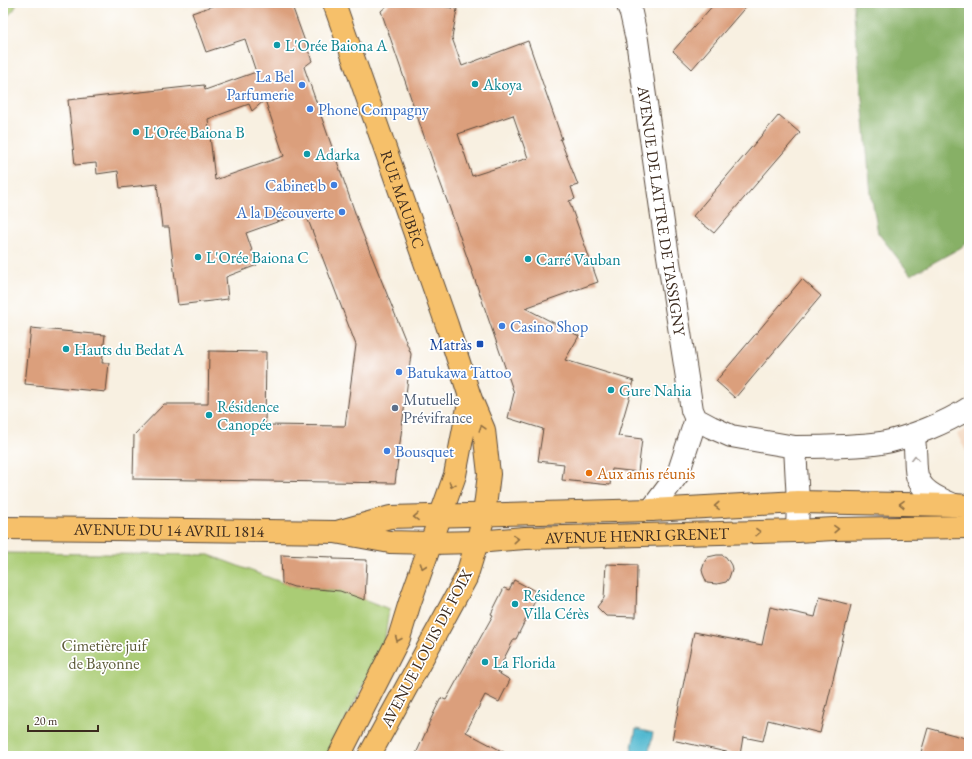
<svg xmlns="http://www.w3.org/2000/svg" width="972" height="759" font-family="'EB Garamond',serif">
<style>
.built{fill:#f2d5bd}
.green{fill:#aacc74;stroke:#727b49}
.forest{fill:#87b066;stroke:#616d42}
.water{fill:#52b9d0;stroke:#467277}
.building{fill:#db9f7b;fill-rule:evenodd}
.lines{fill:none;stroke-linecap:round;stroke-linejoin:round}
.minor-casing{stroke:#57483b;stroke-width:24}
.major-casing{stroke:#57483b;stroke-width:24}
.minor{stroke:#fff;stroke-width:22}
.major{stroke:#f6c06b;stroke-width:22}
.oneway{stroke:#8f6e41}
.oneway2{stroke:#a79f9a}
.culture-dot{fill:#0f9aa8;stroke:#fff;stroke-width:1.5}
.shop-dot{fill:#3f7fe0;stroke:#fff;stroke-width:1.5}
.transit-dot{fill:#1a4fb4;stroke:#fff;stroke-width:1.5}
.service-dot{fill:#5c6f8a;stroke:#fff;stroke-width:1.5}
.food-dot{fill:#e8710a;stroke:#fff;stroke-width:1.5}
.labels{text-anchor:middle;stroke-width:3.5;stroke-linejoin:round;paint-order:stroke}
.culture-label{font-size:16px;fill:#0d838f;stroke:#fff;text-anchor:start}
.shop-label{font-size:16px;fill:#366cbe;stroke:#fff;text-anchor:start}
.street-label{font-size:16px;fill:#3b2a1e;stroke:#fff}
.transit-label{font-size:16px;fill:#164399;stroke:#fff;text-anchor:end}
.service-label{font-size:16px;fill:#4e5e75;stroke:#fff;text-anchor:start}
.food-label{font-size:16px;fill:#c56008;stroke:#fff;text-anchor:start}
.park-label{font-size:16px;fill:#5c5b38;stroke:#fff}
</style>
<rect width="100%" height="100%" fill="#fff"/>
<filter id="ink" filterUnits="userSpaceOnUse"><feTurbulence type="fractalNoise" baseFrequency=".025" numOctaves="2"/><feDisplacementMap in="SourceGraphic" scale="8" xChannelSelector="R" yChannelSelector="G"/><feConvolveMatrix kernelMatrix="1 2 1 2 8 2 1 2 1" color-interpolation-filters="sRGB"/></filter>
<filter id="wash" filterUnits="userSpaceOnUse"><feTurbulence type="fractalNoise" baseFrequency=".012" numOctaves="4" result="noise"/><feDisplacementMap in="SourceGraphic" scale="16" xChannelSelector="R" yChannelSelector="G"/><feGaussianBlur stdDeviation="0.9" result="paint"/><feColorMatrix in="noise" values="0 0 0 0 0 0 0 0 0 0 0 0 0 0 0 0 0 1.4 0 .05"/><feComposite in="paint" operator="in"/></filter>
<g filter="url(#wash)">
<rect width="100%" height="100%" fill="#f8f0e1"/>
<polygon class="built" points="969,427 969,457 957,434"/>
<g class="green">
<path d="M 3,3 L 17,3 C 15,10 10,15 3,18 Z"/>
<polygon points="3,553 209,555 294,587 340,591 353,595 389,609 384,645 327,756 3,756"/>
</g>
<polygon class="forest" points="853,3 969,3 969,241 960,248 911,275 878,233 871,194"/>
<polygon class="water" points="636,729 653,733 648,756 630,756"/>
<g id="blocks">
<g class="building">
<path d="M 221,3 L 291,3 L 312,61 L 304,67 L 360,227 L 411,354 L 395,483 L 133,479 L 134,435 L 164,404 L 208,404 L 209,351 L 266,352 L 265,425 L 345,426 L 356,345 L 305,212 L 246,233 L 257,265 L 226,277 L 228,299 L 178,305 L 169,227 L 162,227 L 157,184 L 120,188 L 118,171 L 97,174 L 96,163 L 75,165 L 68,100 L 204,85 L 205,90 L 256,72 L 245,39 L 206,52 L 192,13 ZM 265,100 L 284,156 L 215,180 L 208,119 L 249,104 L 252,111 Z"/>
<path d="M 390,3 L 427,3 L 457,9 L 452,38 L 462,66 L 528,41 L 562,139 L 560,139 L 578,185 L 571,187 L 575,199 L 569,201 L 598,282 L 525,308 L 579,336 L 565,360 L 634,381 L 618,436 L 642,439 L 638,472 L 612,469 L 610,485 L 562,480 L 564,464 L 538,461 L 543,429 L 508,418 L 514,393 L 458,231 L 435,168 L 381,11 ZM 513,115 L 528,158 L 472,176 L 458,134 Z"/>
<polygon points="715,3 749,3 692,69 673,51"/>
<polygon points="779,115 800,133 714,233 693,216"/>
<polygon points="802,279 821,296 735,398 716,381"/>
<polygon points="31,328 105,335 102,363 109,363 106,392 25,384"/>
<polygon points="281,555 333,557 333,559 367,560 365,600 340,591 294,587 282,583"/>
<polygon points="717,555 722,555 726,557 731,565 732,569 729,578 726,582 717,584 707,583 703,574 702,570 705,561 708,557"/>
<polygon points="606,564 637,565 636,617 606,616 597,607 604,598"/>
<polygon points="514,580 539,593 516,639 514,639 497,672 510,680 499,702 485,695 466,732 511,756 415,756 429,725 428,725 441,698 446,700 493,615 491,614 504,588 509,590"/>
<polygon points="820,597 851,605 820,733 768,720 763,741 743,737 740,755 672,740 694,632 762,645 770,607 815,617"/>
<polygon points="928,728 969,739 969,756 920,756"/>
</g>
</g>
</g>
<g filter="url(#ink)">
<use href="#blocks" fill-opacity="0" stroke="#57483b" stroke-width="1"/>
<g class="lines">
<defs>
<g id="minor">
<path id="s1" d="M 627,3 L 631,13 L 637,40 L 664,230 L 692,410 L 696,419 L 711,427 L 731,436 L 795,447 L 798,502 L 797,531"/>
<path d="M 913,435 C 916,446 915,457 916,469 C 917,490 937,498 954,505"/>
<path d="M 795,447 C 824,447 853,447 881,443 C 909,438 946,423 969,408"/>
<polyline points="651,510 678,474 696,419"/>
</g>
<g id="major">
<path id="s2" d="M 334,3 L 447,325 L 470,397 L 484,430 L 489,474 L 484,515 L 477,542 L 466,578 L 369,756"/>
<path id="s3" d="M 3,528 L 113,529 L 335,532 L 390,542 L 431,543 L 477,542 L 525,538 L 797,531 L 834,529 L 969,527"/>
<polyline points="340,531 390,517 651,510 798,502 954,505 969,506"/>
<polyline points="339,756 399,638 410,602 455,475 470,397"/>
</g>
</defs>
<use href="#minor" class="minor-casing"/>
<use href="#major" class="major-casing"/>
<use href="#minor" class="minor"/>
<use href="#major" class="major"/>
</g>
<defs><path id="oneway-chevron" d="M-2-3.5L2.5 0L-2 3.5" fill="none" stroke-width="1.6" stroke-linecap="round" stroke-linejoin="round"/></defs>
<g class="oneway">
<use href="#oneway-chevron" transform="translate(482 428) rotate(-107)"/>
<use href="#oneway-chevron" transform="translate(452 485) rotate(109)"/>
<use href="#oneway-chevron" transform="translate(902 504) rotate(-179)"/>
<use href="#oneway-chevron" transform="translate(717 506) rotate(177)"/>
<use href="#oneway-chevron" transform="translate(416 517) rotate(179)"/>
<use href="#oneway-chevron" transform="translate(836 529) rotate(-2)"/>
<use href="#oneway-chevron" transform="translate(758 532) rotate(-1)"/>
<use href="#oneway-chevron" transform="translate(516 539) rotate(-5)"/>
<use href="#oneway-chevron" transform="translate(423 566) rotate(109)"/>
<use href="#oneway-chevron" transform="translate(398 639) rotate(113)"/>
</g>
<use class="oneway2" href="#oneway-chevron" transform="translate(915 458) rotate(-91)"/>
</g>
<g class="culture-dot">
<circle cx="277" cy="45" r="4"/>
<circle cx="475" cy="84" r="4"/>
<circle cx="136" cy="132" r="4"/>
<circle cx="307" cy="154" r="4"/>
<circle cx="198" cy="257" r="4"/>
<circle cx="528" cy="259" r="4"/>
<circle cx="66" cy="349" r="4"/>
<circle cx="611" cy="390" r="4"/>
<circle cx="209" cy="415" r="4"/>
<circle cx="515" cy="604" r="4"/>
<circle cx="485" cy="662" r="4"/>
</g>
<g class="shop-dot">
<circle cx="302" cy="85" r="4"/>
<circle cx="310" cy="109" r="4"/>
<circle cx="334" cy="185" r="4"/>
<circle cx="342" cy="212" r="4"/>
<circle cx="502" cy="326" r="4"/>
<circle cx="399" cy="372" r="4"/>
<circle cx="387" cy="451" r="4"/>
</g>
<rect class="transit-dot" x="476" y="340" width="8" height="8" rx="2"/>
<circle class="service-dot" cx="395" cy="408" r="4"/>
<circle class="food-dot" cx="589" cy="473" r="4"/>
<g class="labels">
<g class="culture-label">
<text x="285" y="51">L'Orée Baiona A</text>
<text x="483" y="90">Akoya</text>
<text x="144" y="138">L'Orée Baiona B</text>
<text x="315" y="160">Adarka</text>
<text x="206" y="263">L'Orée Baiona C</text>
<text x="536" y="265">Carré Vauban</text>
<text x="74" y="355">Hauts du Bedat A</text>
<text x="619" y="396">Gure Nahia</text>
<text x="217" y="412">Résidence<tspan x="217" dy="18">Canopée</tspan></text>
<text x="523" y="601">Résidence<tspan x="523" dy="18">Villa Cérès</tspan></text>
<text x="493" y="668">La Florida</text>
</g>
<g class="shop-label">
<text x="294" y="82" text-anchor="end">La Bel<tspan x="294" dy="18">Parfumerie</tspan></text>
<text x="318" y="115">Phone Compagny</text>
<text x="326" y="191" text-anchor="end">Cabinet b</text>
<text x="334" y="218" text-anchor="end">A la Découverte</text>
<text x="510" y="332">Casino Shop</text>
<text x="407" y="378">Batukawa Tattoo</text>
<text x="395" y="457">Bousquet</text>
</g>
<g class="street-label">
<text dy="6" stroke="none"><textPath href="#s2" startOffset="208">RUE MAUBÈC</textPath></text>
<text dy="6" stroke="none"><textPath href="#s1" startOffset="211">AVENUE DE LATTRE DE TASSIGNY</textPath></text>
<text dy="6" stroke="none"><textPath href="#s3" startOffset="166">AVENUE DU 14 AVRIL 1814</textPath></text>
<text dy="6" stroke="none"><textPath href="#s3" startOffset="635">AVENUE HENRI GRENET</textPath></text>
<text transform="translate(426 648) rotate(-62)" y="6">AVENUE LOUIS DE FOIX</text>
</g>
<g class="transit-label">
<text x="472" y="350">Matràs</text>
</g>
<g class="service-label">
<text x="403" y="405">Mutuelle<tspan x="403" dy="18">Prévifrance</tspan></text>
</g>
<g class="food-label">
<text x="597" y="479">Aux amis réunis</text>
</g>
<g class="park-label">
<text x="104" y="651">Cimetière juif<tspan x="104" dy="18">de Bayonne</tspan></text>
</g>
</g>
<rect width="972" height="759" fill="none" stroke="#fff" stroke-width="16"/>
<path d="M28 725v6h70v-6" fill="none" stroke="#3b2a1e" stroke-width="2"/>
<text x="34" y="725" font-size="12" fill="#3b2a1e" stroke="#ffffff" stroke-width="3" paint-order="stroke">20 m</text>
</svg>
